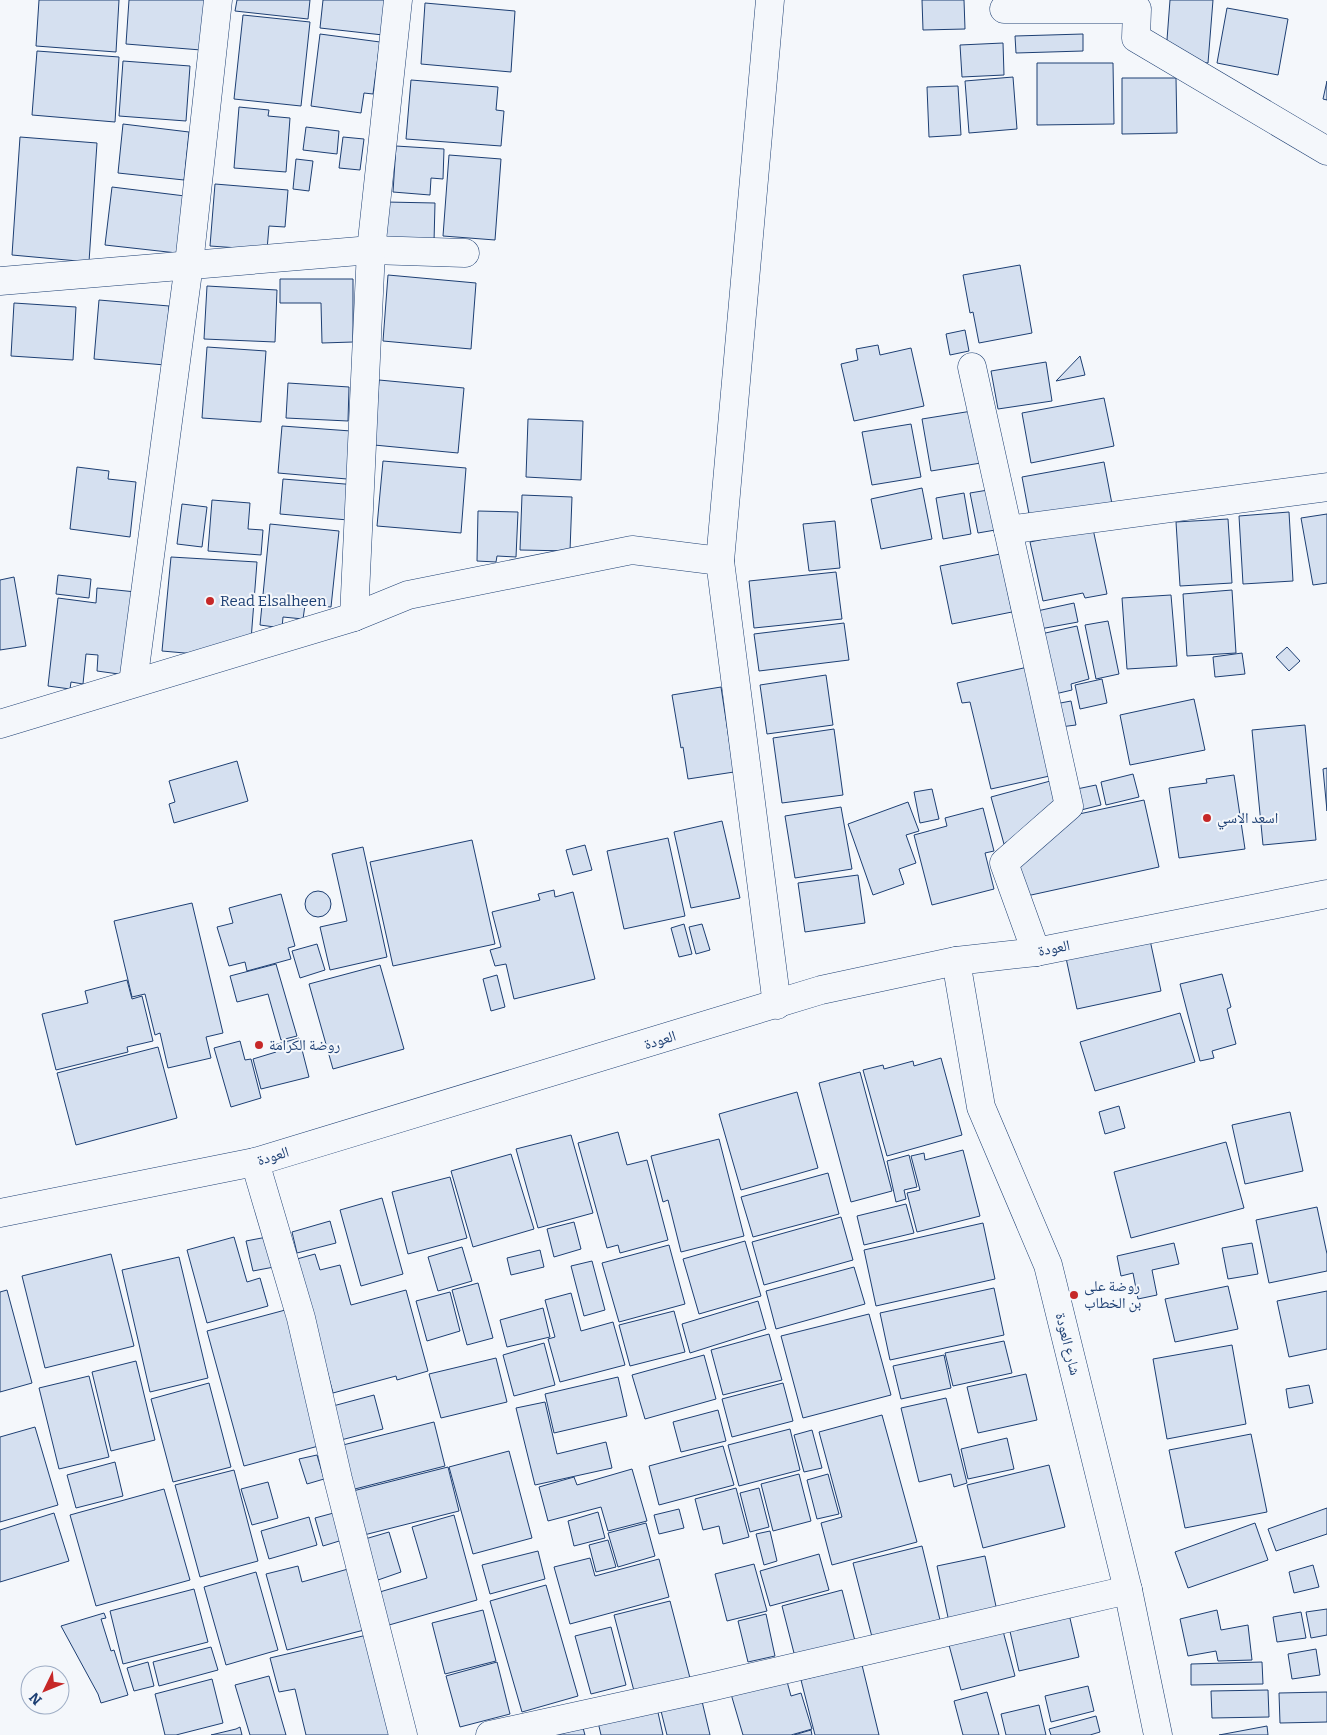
<svg xmlns="http://www.w3.org/2000/svg" width="1327" height="1735" font-family="Bitter,'Noto Naskh Arabic',serif">
<style>
.building{fill:#d5e0f0;stroke:#1d3f73}
.lines{fill:none;stroke-linecap:round;stroke-linejoin:round}
.minor-casing{stroke:#1d3f73;stroke-width:29}
.major-casing{stroke:#1d3f73;stroke-width:29}
.minor{stroke:#f4f7fb;stroke-width:28}
.major{stroke:#f4f7fb;stroke-width:28}
.poi-dot{fill:#c62828;stroke:#f4f7fb;stroke-width:2}
.labels{text-anchor:middle;stroke-width:4;stroke-linejoin:round;paint-order:stroke}
.poi-label{font-size:15px;fill:#1d3f73;stroke:#f4f7fb;text-anchor:start}
.street-label{font-size:15px;fill:#1d3f73;stroke:#f4f7fb}
</style>
<rect width="100%" height="100%" fill="#f4f7fb"/>
<g class="building">
<polygon points="39,0 119,0 116,52 36,46"/>
<polygon points="129,0 205,0 201,50 126,44"/>
<polygon points="237,0 310,0 308,19 235,11"/>
<polygon points="323,0 387,0 383,35 320,28"/>
<polygon points="922,0 964,0 965,29 923,30"/>
<polygon points="1170,0 1213,0 1208,63 1183,61 1166,53"/>
<polygon points="425,3 515,11 511,72 421,64"/>
<polygon points="1227,8 1288,19 1278,75 1217,63"/>
<polygon points="243,15 310,22 301,106 234,99"/>
<polygon points="320,34 380,42 373,94 364,93 361,113 311,106"/>
<polygon points="1083,34 1083,51 1016,53 1015,36"/>
<polygon points="1003,43 1004,75 962,77 960,45"/>
<polygon points="37,51 119,57 115,122 32,115"/>
<polygon points="123,61 190,66 186,121 119,116"/>
<polygon points="1037,63 1113,63 1114,124 1037,125"/>
<polygon points="1013,77 1017,129 969,133 965,81"/>
<polygon points="1122,78 1176,78 1177,133 1122,134"/>
<polygon points="411,80 498,87 496,110 504,111 501,146 406,139"/>
<polygon points="1327,81 1327,100 1323,99"/>
<polygon points="958,86 961,135 929,137 927,87"/>
<polygon points="239,107 269,110 268,116 290,118 286,172 234,168"/>
<polygon points="123,124 189,132 184,180 118,173"/>
<polygon points="306,127 339,131 337,154 303,150"/>
<polygon points="20,137 97,143 89,262 12,255"/>
<polygon points="343,137 364,139 360,170 339,168"/>
<polygon points="396,146 444,149 443,179 431,178 430,195 393,192"/>
<polygon points="449,155 501,159 495,240 443,236"/>
<polygon points="296,159 313,161 309,191 293,189"/>
<polygon points="215,184 288,190 285,227 269,226 267,250 210,246"/>
<polygon points="112,187 185,196 177,253 105,245"/>
<polygon points="386,202 435,203 434,242 386,241"/>
<polygon points="1020,265 1032,333 979,343 973,312 970,313 963,275"/>
<polygon points="388,275 476,283 471,349 383,341"/>
<polygon points="280,279 353,279 353,342 322,343 321,303 280,303"/>
<polygon points="207,286 277,290 275,342 204,339"/>
<polygon points="99,300 169,306 165,365 94,359"/>
<polygon points="14,303 76,307 73,360 11,356"/>
<polygon points="965,330 969,351 950,355 946,334"/>
<polygon points="878,345 880,355 911,348 924,406 854,421 841,364 858,360 856,349"/>
<polygon points="207,347 266,351 261,422 202,418"/>
<polygon points="1080,356 1085,375 1056,381"/>
<polygon points="1046,362 1052,401 998,409 991,371"/>
<polygon points="379,380 464,388 458,453 374,445"/>
<polygon points="288,383 349,387 348,421 286,418"/>
<polygon points="1104,398 1114,446 1031,463 1022,413"/>
<polygon points="972,411 981,463 931,471 922,419"/>
<polygon points="528,419 583,421 581,480 526,477"/>
<polygon points="911,424 921,477 872,485 862,432"/>
<polygon points="282,426 351,431 347,479 278,473"/>
<polygon points="383,461 466,468 461,533 377,526"/>
<polygon points="1104,462 1112,504 1030,519 1022,477"/>
<polygon points="77,467 109,471 108,479 136,482 130,537 70,529"/>
<polygon points="283,479 357,485 348,520 280,514"/>
<polygon points="922,488 932,539 881,549 871,499"/>
<polygon points="994,489 1001,529 978,533 970,493"/>
<polygon points="964,493 971,534 943,539 936,498"/>
<polygon points="522,495 572,497 570,551 520,550"/>
<polygon points="212,500 250,503 248,529 263,530 261,555 208,551"/>
<polygon points="182,504 207,507 202,547 177,544"/>
<polygon points="478,511 518,512 516,557 497,556 496,562 477,561"/>
<polygon points="1289,512 1293,581 1243,584 1239,516"/>
<polygon points="1327,514 1327,583 1313,585 1301,518"/>
<polygon points="1228,519 1232,583 1180,586 1176,522"/>
<polygon points="835,521 840,568 809,571 803,524"/>
<polygon points="270,524 339,531 331,607 305,605 303,619 283,617 282,628 260,625"/>
<polygon points="1093,529 1107,594 1085,598 1083,593 1043,601 1030,542"/>
<polygon points="1000,554 1012,612 952,624 940,566"/>
<polygon points="171,557 257,562 251,640 196,654 162,651"/>
<polygon points="836,572 842,619 754,628 749,581"/>
<polygon points="58,575 91,579 89,598 56,594"/>
<polygon points="14,577 26,646 0,650 0,580"/>
<polygon points="97,588 136,592 126,675 97,671 98,655 86,654 83,684 71,682 70,689 48,686 58,598 96,603"/>
<polygon points="1232,590 1236,653 1187,656 1183,594"/>
<polygon points="1171,595 1177,666 1127,669 1122,598"/>
<polygon points="1074,603 1078,622 1040,629 1037,611"/>
<polygon points="1108,621 1119,674 1096,679 1085,625"/>
<polygon points="844,623 849,660 759,671 754,634"/>
<polygon points="1077,626 1089,679 1071,684 1072,690 1055,694 1041,634"/>
<polygon points="1287,647 1300,661 1289,671 1276,657"/>
<polygon points="1242,653 1245,674 1215,677 1213,657"/>
<polygon points="1028,667 1054,775 991,789 970,702 962,703 957,683"/>
<polygon points="826,675 833,725 767,734 760,685"/>
<polygon points="1102,679 1107,703 1080,709 1075,685"/>
<polygon points="721,687 734,772 688,779 683,747 681,748 672,695"/>
<polygon points="1194,699 1205,750 1130,765 1120,715"/>
<polygon points="1071,701 1076,725 1060,727 1055,704"/>
<polygon points="1305,725 1316,840 1263,845 1252,730"/>
<polygon points="834,729 843,795 782,803 773,738"/>
<polygon points="237,761 248,801 174,823 169,804 175,802 169,781"/>
<polygon points="1327,768 1327,811 1323,769"/>
<polygon points="1133,774 1139,797 1106,805 1101,782"/>
<polygon points="1234,775 1245,849 1179,858 1169,788 1207,783 1206,779"/>
<polygon points="1054,780 1056,808 1004,844 991,797"/>
<polygon points="1096,785 1101,805 1077,811 1072,790"/>
<polygon points="932,789 939,819 920,823 914,792"/>
<polygon points="1144,800 1159,867 1022,897 1015,864 1079,814"/>
<polygon points="908,802 919,831 906,835 916,863 899,869 904,884 873,895 848,824"/>
<polygon points="841,807 852,869 795,878 785,816"/>
<polygon points="983,808 994,851 985,853 994,889 932,905 914,835 947,826 945,818"/>
<polygon points="722,821 740,898 691,908 674,832"/>
<polygon points="668,838 685,916 624,929 607,851"/>
<polygon points="472,840 495,944 393,966 370,862"/>
<polygon points="585,845 592,870 573,875 566,850"/>
<polygon points="363,847 387,957 330,970 320,927 347,921 332,854"/>
<polygon points="858,875 865,923 805,932 798,883"/>
<polygon points="554,890 555,897 573,892 595,979 514,999 506,964 495,966 490,950 501,947 492,912 540,900 538,894"/>
<circle cx="318" cy="904" r="13"/>
<polygon points="281,894 295,946 288,948 291,959 247,971 245,962 229,966 217,927 233,923 229,908"/>
<polygon points="192,903 223,1033 206,1037 211,1058 168,1068 160,1033 155,1035 145,994 132,997 114,921"/>
<polygon points="684,924 692,954 679,957 671,928"/>
<polygon points="702,924 710,950 696,954 689,927"/>
<polygon points="1150,940 1161,991 1077,1009 1066,958"/>
<polygon points="317,944 325,970 300,978 292,951"/>
<polygon points="276,964 297,1036 281,1040 268,994 237,1002 230,976"/>
<polygon points="380,965 404,1049 333,1069 309,984"/>
<polygon points="1222,974 1231,1007 1227,1009 1236,1044 1212,1051 1214,1058 1200,1061 1180,984"/>
<polygon points="497,975 505,1007 491,1011 483,979"/>
<polygon points="127,980 132,999 142,996 153,1041 127,1047 128,1052 56,1070 42,1014 88,1003 85,991"/>
<polygon points="1180,1013 1195,1062 1095,1091 1080,1042"/>
<polygon points="299,1038 309,1077 261,1089 253,1059 276,1052 274,1045"/>
<polygon points="240,1041 245,1060 251,1059 261,1098 231,1107 214,1048"/>
<polygon points="158,1047 177,1118 76,1145 57,1073"/>
<polygon points="941,1058 962,1135 887,1156 863,1070 883,1065 884,1069 913,1061 914,1066"/>
<polygon points="860,1072 892,1191 851,1202 819,1083"/>
<polygon points="797,1092 818,1168 741,1190 719,1114"/>
<polygon points="1119,1106 1125,1128 1105,1134 1099,1112"/>
<polygon points="1290,1112 1303,1171 1245,1184 1232,1125"/>
<polygon points="618,1132 627,1165 647,1160 668,1240 620,1253 618,1245 607,1248 578,1143"/>
<polygon points="571,1135 593,1213 538,1228 516,1149"/>
<polygon points="719,1139 744,1236 681,1252 668,1200 663,1202 651,1156"/>
<polygon points="1226,1142 1244,1208 1131,1238 1114,1172"/>
<polygon points="963,1150 980,1216 917,1232 907,1193 920,1190 911,1156 924,1153 925,1160"/>
<polygon points="511,1154 534,1229 473,1247 451,1171"/>
<polygon points="909,1155 917,1187 904,1190 906,1199 896,1202 887,1161"/>
<polygon points="828,1173 839,1214 753,1237 741,1197"/>
<polygon points="450,1177 467,1238 408,1254 392,1192"/>
<polygon points="382,1198 403,1274 361,1286 340,1210"/>
<polygon points="906,1204 914,1233 864,1245 857,1216"/>
<polygon points="1317,1207 1327,1254 1327,1271 1269,1283 1256,1220"/>
<polygon points="841,1217 853,1260 764,1285 752,1242"/>
<polygon points="330,1221 336,1243 297,1253 292,1232"/>
<polygon points="574,1222 581,1249 554,1257 547,1229"/>
<polygon points="983,1223 995,1279 876,1306 864,1250"/>
<polygon points="234,1237 247,1282 260,1278 268,1306 207,1323 187,1250"/>
<polygon points="267,1237 274,1267 253,1271 246,1241"/>
<polygon points="745,1241 761,1296 699,1314 683,1259"/>
<polygon points="1174,1243 1179,1264 1152,1270 1157,1295 1138,1299 1133,1273 1121,1276 1117,1256"/>
<polygon points="1252,1243 1258,1274 1228,1279 1222,1248"/>
<polygon points="669,1245 685,1304 619,1322 602,1263"/>
<polygon points="462,1247 472,1281 438,1291 428,1257"/>
<polygon points="540,1250 544,1267 511,1275 507,1258"/>
<polygon points="111,1254 134,1346 45,1368 22,1276"/>
<polygon points="315,1254 320,1270 340,1265 351,1305 406,1290 428,1371 397,1380 396,1376 333,1393 297,1259"/>
<polygon points="179,1257 208,1378 150,1392 122,1270"/>
<polygon points="592,1261 605,1310 584,1316 571,1266"/>
<polygon points="854,1267 865,1304 776,1329 766,1291"/>
<polygon points="478,1283 493,1338 467,1345 452,1290"/>
<polygon points="1228,1286 1238,1329 1175,1342 1165,1299"/>
<polygon points="994,1288 1004,1335 890,1360 880,1313"/>
<polygon points="7,1290 32,1383 0,1392 0,1292"/>
<polygon points="1327,1291 1327,1349 1289,1357 1277,1301"/>
<polygon points="450,1292 460,1331 427,1341 416,1301"/>
<polygon points="571,1293 581,1331 613,1322 625,1365 560,1382 548,1339 555,1337 545,1300"/>
<polygon points="758,1301 766,1329 690,1353 682,1324"/>
<polygon points="543,1308 550,1337 507,1347 500,1320"/>
<polygon points="289,1309 326,1444 244,1466 207,1331"/>
<polygon points="674,1311 685,1352 630,1366 619,1325"/>
<polygon points="869,1314 891,1395 803,1418 781,1336"/>
<polygon points="769,1334 782,1380 723,1395 711,1350"/>
<polygon points="1004,1341 1012,1373 953,1386 945,1353"/>
<polygon points="544,1343 555,1385 514,1396 503,1355"/>
<polygon points="1232,1345 1246,1424 1167,1439 1153,1359"/>
<polygon points="704,1355 716,1399 645,1419 632,1375"/>
<polygon points="944,1355 951,1388 901,1399 893,1366"/>
<polygon points="496,1358 507,1402 441,1418 429,1374"/>
<polygon points="136,1361 155,1440 111,1451 92,1372"/>
<polygon points="1026,1374 1037,1420 978,1433 967,1387"/>
<polygon points="89,1376 109,1457 59,1469 39,1388"/>
<polygon points="618,1377 627,1416 554,1433 545,1394"/>
<polygon points="209,1383 231,1467 173,1482 151,1399"/>
<polygon points="783,1383 793,1421 732,1437 722,1399"/>
<polygon points="1309,1385 1313,1403 1289,1408 1286,1389"/>
<polygon points="374,1395 383,1429 341,1440 333,1406"/>
<polygon points="946,1398 967,1483 954,1487 951,1474 919,1482 901,1408"/>
<polygon points="545,1402 557,1454 606,1442 612,1468 535,1485 516,1408"/>
<polygon points="718,1410 726,1441 681,1452 673,1422"/>
<polygon points="882,1415 917,1542 832,1565 821,1523 842,1517 819,1432"/>
<polygon points="434,1422 445,1466 351,1490 339,1446"/>
<polygon points="35,1427 58,1505 0,1522 0,1437"/>
<polygon points="790,1429 800,1470 739,1486 728,1445"/>
<polygon points="812,1430 822,1468 804,1472 794,1435"/>
<polygon points="1251,1434 1267,1512 1185,1528 1169,1450"/>
<polygon points="1007,1438 1014,1469 968,1479 961,1449"/>
<polygon points="723,1446 734,1485 659,1505 649,1466"/>
<polygon points="509,1451 532,1538 473,1554 449,1467"/>
<polygon points="317,1455 324,1479 307,1484 299,1459"/>
<polygon points="115,1462 123,1496 76,1508 67,1475"/>
<polygon points="1049,1465 1065,1527 983,1548 967,1485"/>
<polygon points="448,1467 459,1511 360,1536 349,1492"/>
<polygon points="632,1469 647,1521 608,1531 601,1507 548,1521 539,1487 574,1477 577,1485"/>
<polygon points="234,1470 258,1561 200,1577 175,1485"/>
<polygon points="799,1474 811,1521 773,1531 761,1484"/>
<polygon points="828,1474 839,1514 817,1519 807,1480"/>
<polygon points="268,1482 278,1518 252,1525 241,1489"/>
<polygon points="736,1488 749,1537 723,1544 719,1526 703,1530 695,1499"/>
<polygon points="759,1488 769,1527 750,1532 740,1493"/>
<polygon points="164,1489 190,1580 96,1606 70,1515"/>
<polygon points="1327,1508 1327,1534 1276,1551 1268,1529"/>
<polygon points="679,1509 684,1528 659,1534 654,1515"/>
<polygon points="341,1511 349,1538 323,1546 315,1518"/>
<polygon points="598,1512 605,1538 574,1546 568,1521"/>
<polygon points="54,1513 69,1561 0,1582 0,1530"/>
<polygon points="454,1515 477,1600 382,1627 373,1594 427,1578 412,1527"/>
<polygon points="309,1517 317,1545 269,1559 261,1531"/>
<polygon points="646,1523 655,1556 618,1567 608,1533"/>
<polygon points="1255,1523 1268,1560 1188,1588 1175,1552"/>
<polygon points="770,1531 777,1561 764,1565 756,1534"/>
<polygon points="389,1532 401,1572 378,1580 365,1539"/>
<polygon points="608,1540 616,1567 596,1572 589,1545"/>
<polygon points="922,1546 940,1620 872,1637 853,1563"/>
<polygon points="538,1551 545,1579 490,1594 482,1565"/>
<polygon points="819,1554 829,1590 770,1606 760,1571"/>
<polygon points="985,1556 997,1611 949,1622 937,1566"/>
<polygon points="590,1558 595,1576 659,1559 669,1597 570,1624 554,1567"/>
<polygon points="754,1564 767,1611 727,1621 715,1574"/>
<polygon points="1313,1565 1319,1587 1294,1593 1289,1572"/>
<polygon points="298,1566 302,1582 348,1569 364,1630 287,1650 266,1574"/>
<polygon points="256,1572 278,1650 226,1665 204,1587"/>
<polygon points="546,1585 578,1696 522,1712 490,1601"/>
<polygon points="194,1589 208,1642 123,1664 110,1611"/>
<polygon points="842,1590 855,1641 795,1657 782,1606"/>
<polygon points="670,1601 690,1678 634,1691 614,1615"/>
<polygon points="1327,1609 1327,1635 1311,1638 1306,1612"/>
<polygon points="483,1610 496,1661 445,1674 432,1623"/>
<polygon points="1217,1610 1221,1630 1248,1625 1252,1660 1218,1661 1216,1651 1188,1656 1180,1619"/>
<polygon points="1301,1612 1306,1638 1277,1642 1273,1617"/>
<polygon points="104,1613 106,1618 101,1619 111,1651 114,1650 128,1695 101,1703 98,1694 61,1626"/>
<polygon points="766,1614 775,1656 748,1662 738,1621"/>
<polygon points="1069,1614 1079,1657 1019,1671 1009,1627"/>
<polygon points="611,1627 626,1685 591,1694 575,1636"/>
<polygon points="1003,1631 1015,1676 961,1690 949,1645"/>
<polygon points="367,1635 391,1735 306,1735 295,1689 279,1692 270,1658"/>
<polygon points="211,1647 218,1670 159,1686 153,1662"/>
<polygon points="1316,1649 1320,1675 1292,1679 1288,1654"/>
<polygon points="148,1662 154,1686 134,1691 127,1668"/>
<polygon points="497,1662 510,1714 460,1727 446,1676"/>
<polygon points="1262,1662 1263,1684 1191,1685 1191,1664"/>
<polygon points="862,1665 879,1735 815,1735 801,1680"/>
<polygon points="269,1676 286,1735 250,1735 235,1685"/>
<polygon points="786,1678 791,1696 801,1693 812,1729 791,1735 743,1735 731,1694"/>
<polygon points="212,1679 223,1723 176,1735 165,1735 155,1694"/>
<polygon points="1088,1686 1094,1711 1051,1722 1045,1696"/>
<polygon points="1268,1690 1269,1717 1212,1718 1211,1691"/>
<polygon points="987,1692 999,1735 963,1735 954,1701"/>
<polygon points="1327,1692 1327,1722 1280,1723 1279,1693"/>
<polygon points="701,1697 710,1735 667,1735 660,1707"/>
<polygon points="1039,1705 1046,1735 1006,1735 1001,1714"/>
<polygon points="657,1708 663,1735 601,1735 598,1722"/>
<polygon points="1096,1716 1100,1732 1090,1735 1051,1735 1049,1729"/>
<polygon points="1267,1726 1268,1735 1219,1735"/>
<polygon points="240,1727 242,1735 211,1735 236,1729"/>
<polygon points="583,1728 585,1735 556,1735"/>
<polygon points="811,1730 812,1735 794,1735"/>
</g>
<g class="lines">
<defs>
<g id="minor">
<polyline points="1004,9 1137,9 1136,38 1327,151"/>
<polyline points="0,281 371,250 465,253"/>
<polyline points="972,367 1069,806 1004,863 1036,952"/>
<polyline points="1008,530 1327,487"/>
<polyline points="720,561 770,0"/>
<polyline points="354,617 371,250 398,0"/>
<polyline points="133,683 189,264 218,0"/>
<polyline points="0,724 354,617 408,595 632,550 720,561 777,1005"/>
<polyline points="956,961 981,1107 1048,1265 1128,1590 1158,1735"/>
<polyline points="255,1162 301,1318 338,1479 403,1735"/>
<polyline points="490,1735 710,1687 1128,1590"/>
</g>
<polyline id="major" points="0,1213 255,1162 821,990 956,961 1036,952 1327,894"/>
</defs>
<use href="#minor" class="minor-casing"/>
<use href="#major" class="major-casing"/>
<use href="#minor" class="minor"/>
<use href="#major" class="major"/>
</g>
<g class="poi-dot">
<circle cx="210" cy="601" r="5"/>
<circle cx="1207" cy="818" r="5"/>
<circle cx="259" cy="1045" r="5"/>
<circle cx="1074" cy="1295" r="5"/>
</g>
<g class="labels">
<g class="poi-label">
<text x="220" y="606">Read Elsalheen</text>
<text x="1217" y="823">اسعد الاسي</text>
<text x="269" y="1050">روضة الكرامة</text>
<text x="1084" y="1291">روضة على<tspan x="1084" dy="17">بن الخطاب</tspan></text>
</g>
<g class="street-label">
<text transform="translate(1054 948) rotate(-11)" y="5">العودة</text>
<text transform="translate(660 1040) rotate(-17)" y="5">العودة</text>
<text transform="translate(273 1156) rotate(-17)" y="5">العودة</text>
<text transform="translate(1068 1344) rotate(76)" y="5">شارع العودة</text>
</g>
</g>
<g transform="translate(45 1690) rotate(227)"><circle r="24" fill="#f4f7fb" stroke="#9eadc5"/>
<path d="M0-4L9 19L0 12L-9 19Z" fill="#c62828"/>
<text y="-8" font-size="14" font-weight="bold" text-anchor="middle" fill="#1d3f73">N</text>
</g>
</svg>
